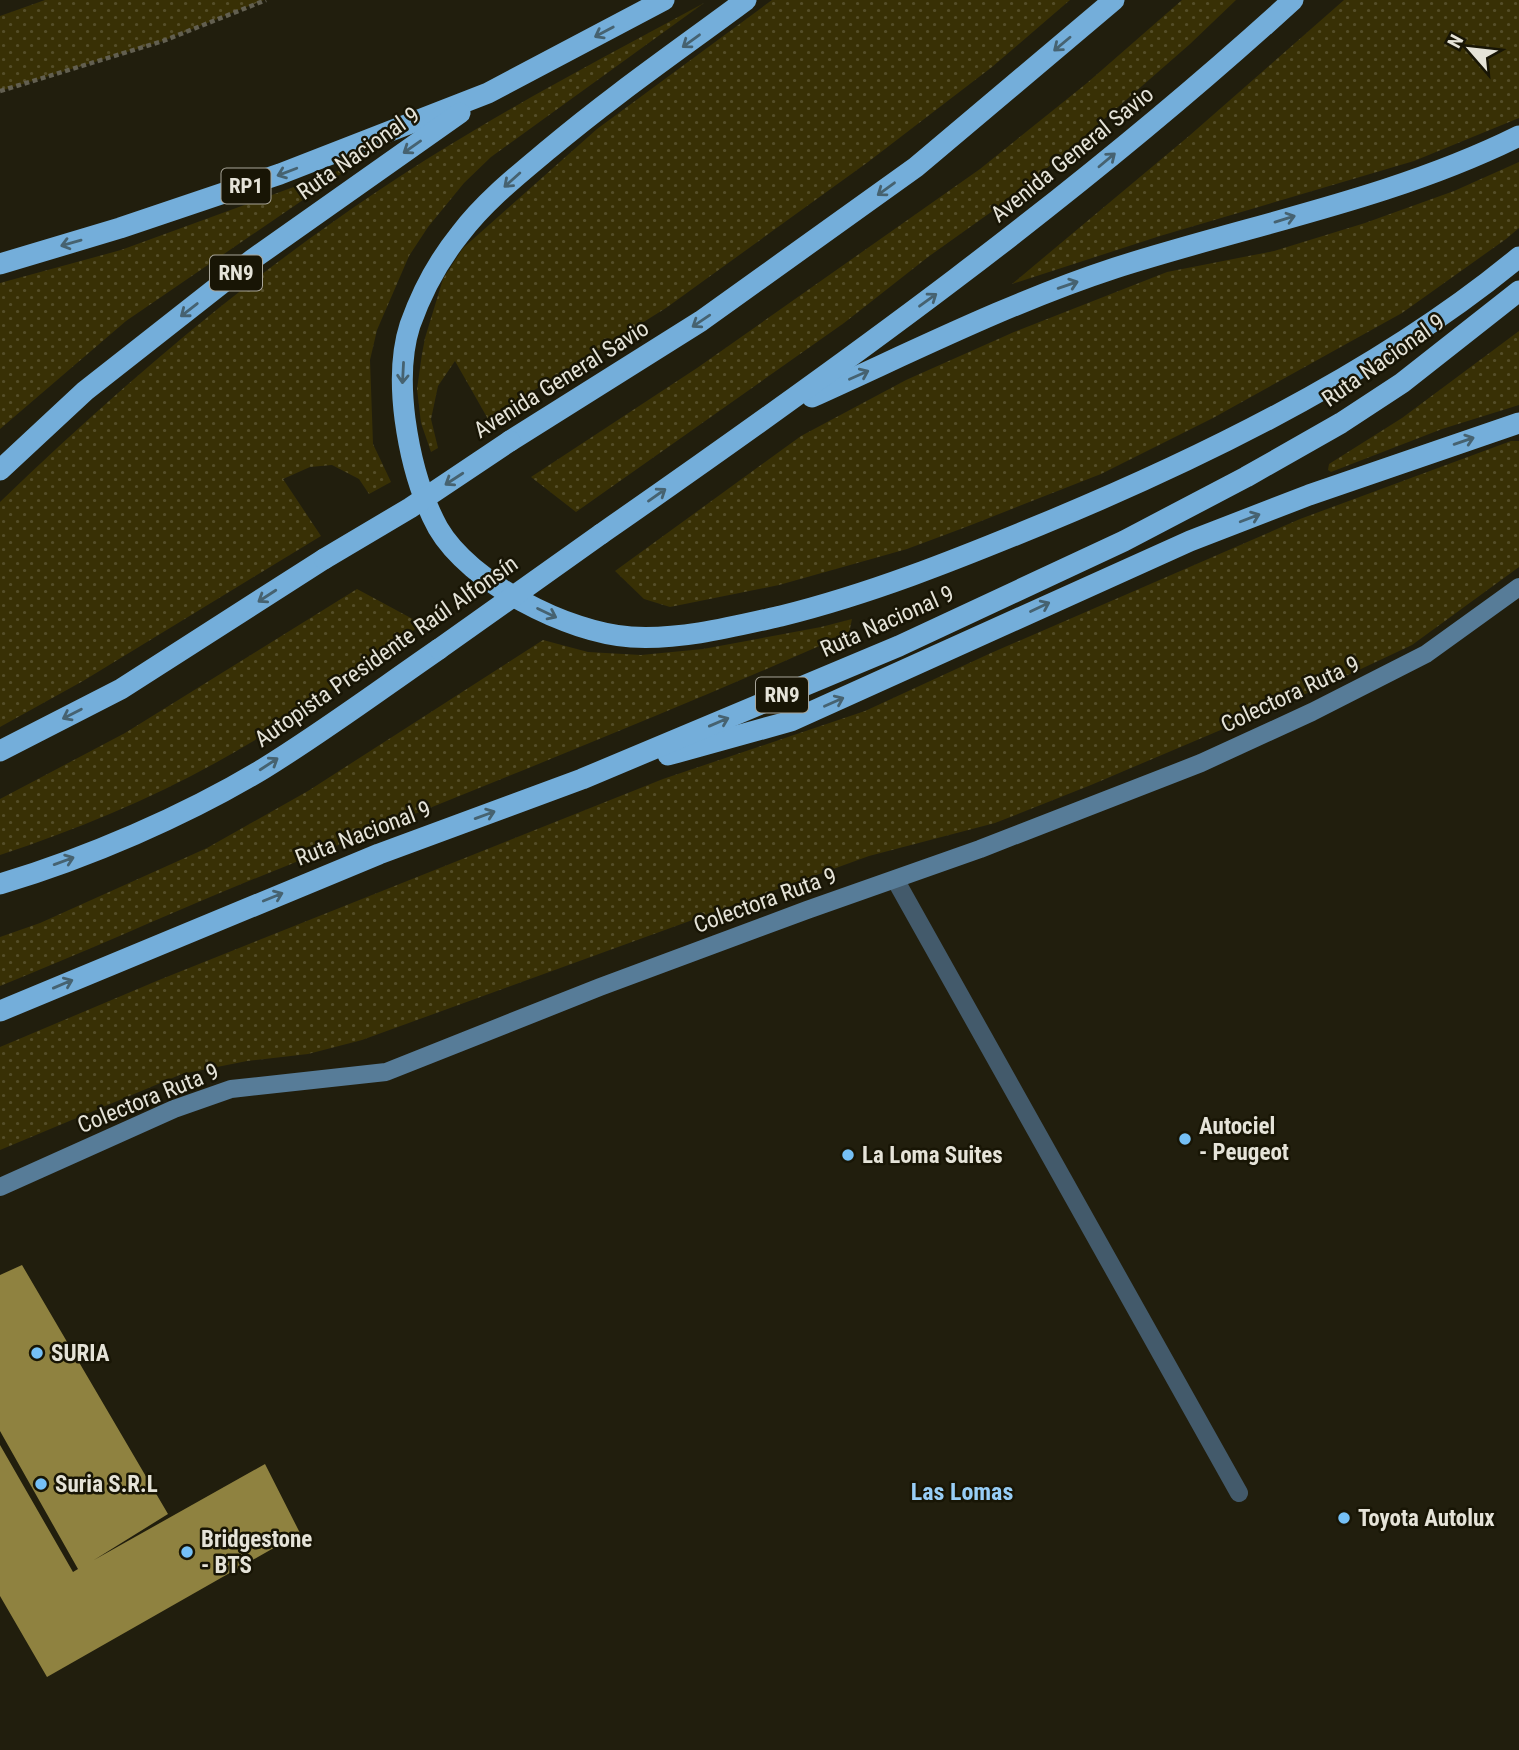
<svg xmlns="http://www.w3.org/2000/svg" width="1519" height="1750" font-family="'Roboto Condensed',sans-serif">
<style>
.grass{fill:url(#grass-dots)}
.building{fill:#8f8240}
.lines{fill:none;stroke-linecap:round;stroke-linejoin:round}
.path{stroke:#625f50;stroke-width:4.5;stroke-dasharray:5 3.5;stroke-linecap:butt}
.lane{stroke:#435a6b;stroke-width:18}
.secondary{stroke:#577c98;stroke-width:18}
.highway{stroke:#74aeda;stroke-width:21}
.highway-bridge{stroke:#74aeda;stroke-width:21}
.oneway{stroke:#466270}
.poi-dot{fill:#75c0f6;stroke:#181505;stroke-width:2.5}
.labels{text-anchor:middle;stroke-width:5;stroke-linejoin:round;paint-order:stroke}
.shield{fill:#181505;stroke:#a8a599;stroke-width:2}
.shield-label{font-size:21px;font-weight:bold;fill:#e5e3d8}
.street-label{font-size:23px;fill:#e5e3d8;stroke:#181505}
.poi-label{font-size:23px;font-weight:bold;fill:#e5e3d8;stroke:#181505;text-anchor:start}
.neighbourhood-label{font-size:24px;font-weight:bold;fill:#98cef7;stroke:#181505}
</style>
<defs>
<pattern id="grass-dots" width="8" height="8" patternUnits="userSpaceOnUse" patternTransform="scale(1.75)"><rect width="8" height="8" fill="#383005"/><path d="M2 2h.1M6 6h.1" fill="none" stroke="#554e29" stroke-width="1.8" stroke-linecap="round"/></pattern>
</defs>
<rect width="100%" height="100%" fill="#211e0d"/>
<g class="grass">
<polygon points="45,0 264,0 163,41 0,91 0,16"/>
<polygon points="772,0 1070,0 992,67 868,162 666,308 488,419 455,361 438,386 431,419 438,448 431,452 421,423 417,389 422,354 425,338 443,279 463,248 597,129"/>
<polygon points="1182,0 1236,0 1190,44 1062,156 994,210 928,257 844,323 576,512 531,477 697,368 980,169 1087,83"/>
<polygon points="1344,0 1519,0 1519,118 1414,161 1160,236 1012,284 1189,136"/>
<path d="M 704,3 L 491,157 L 464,183 L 428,227 L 409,256 L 377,330 L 370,360 L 373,444 L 391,482 L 369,494 L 359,479 L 332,465 L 310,467 L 283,479 L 321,536 L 83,681 L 0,727 L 0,502 C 144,363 300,233 473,131 C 548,86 627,45 704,3 Z"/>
<polygon points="1519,162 1519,228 1506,239 1402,313 1213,418 1101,474 966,527 907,549 779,585 670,607 644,599 615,571 801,436 906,380 1014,332 1167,272 1274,251 1365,223 1454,191"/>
<polygon points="354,165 126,321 0,429 0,283 121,250"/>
<polygon points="1519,331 1519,405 1442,429 1331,472 1328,470 1329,464 1402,418"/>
<polygon points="1511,441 1519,441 1519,567 1412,645 1329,684 1091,785 995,823 869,856 362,1040 308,1054 247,1061 182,1074 0,1150 0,1047 159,980 663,779 865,711 991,653 1300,519"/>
<path d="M 357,589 L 422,624 C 361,670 299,715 233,753 C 159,796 81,828 0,855 L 0,799 L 125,733 Z"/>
<path d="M 852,619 L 849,633 C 648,722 443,802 239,885 C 159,918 80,954 0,986 L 0,937 L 40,923 L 207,848 L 308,791 L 543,640 L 588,652 L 641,655 L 703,649 L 821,627 Z"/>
</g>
<polygon class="building" points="22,1265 168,1514 94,1560 265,1464 300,1533 47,1677 0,1596 0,1445 73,1572 78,1569 0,1431 0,1275"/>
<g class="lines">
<polyline class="path" points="0,91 163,41 266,0"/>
<polyline class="lane" points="896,881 1239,1493"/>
<polyline class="secondary" points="0,1187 174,1109 231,1089 386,1072 600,987 807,910 980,849 1201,763 1312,712 1426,654 1519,587"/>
<g class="highway">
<path d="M 746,0 C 680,49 612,96 549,149 C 518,175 485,201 460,234 C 439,260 421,294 410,325 C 400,356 401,388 405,419 C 410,456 420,495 438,528 C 470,583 568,633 631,637 C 681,640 732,627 781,616 C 870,594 955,560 1040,525 C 1203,458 1383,370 1519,257"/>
<polyline points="0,264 120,228 280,174 488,93 664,0"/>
<path d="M 812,397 C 912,352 1011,302 1115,268 C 1249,225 1392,199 1519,136"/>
<polyline points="510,441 701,321 916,167 1114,0"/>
<polyline points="0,470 85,391 253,259 460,113"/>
<path d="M 601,534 C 841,367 1077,197 1293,0"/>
<polyline points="0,751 121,689 324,559"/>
<polyline points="668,755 791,721 1190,541 1309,495 1519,423"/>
<path d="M 0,884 C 87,858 185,816 263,769 C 323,732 381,689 439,649"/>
<polyline points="0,1011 379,854 582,779 899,646 1124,541 1246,477 1341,423 1402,383 1519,291"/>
</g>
<g class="highway-bridge">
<polyline points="324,559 410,508 510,441"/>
<polyline points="439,649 601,534"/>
</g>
</g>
<defs><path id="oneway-shaft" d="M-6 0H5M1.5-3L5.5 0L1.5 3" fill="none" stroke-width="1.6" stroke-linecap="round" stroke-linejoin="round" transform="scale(1.75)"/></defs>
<g class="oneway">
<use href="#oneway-shaft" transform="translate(604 32) rotate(152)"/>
<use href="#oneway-shaft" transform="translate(691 41) rotate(144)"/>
<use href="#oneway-shaft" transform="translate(1062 44) rotate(140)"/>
<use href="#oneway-shaft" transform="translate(412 147) rotate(145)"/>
<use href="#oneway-shaft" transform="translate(1107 160) rotate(-40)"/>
<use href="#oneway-shaft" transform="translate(287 172) rotate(159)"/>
<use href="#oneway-shaft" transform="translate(512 180) rotate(138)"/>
<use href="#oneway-shaft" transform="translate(886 189) rotate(144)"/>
<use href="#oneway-shaft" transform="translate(1285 219) rotate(-17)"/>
<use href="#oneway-shaft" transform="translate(71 243) rotate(164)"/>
<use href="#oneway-shaft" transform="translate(1068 285) rotate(-19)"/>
<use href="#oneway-shaft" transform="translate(928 300) rotate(-36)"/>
<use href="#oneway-shaft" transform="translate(189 310) rotate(142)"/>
<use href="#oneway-shaft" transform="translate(701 321) rotate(146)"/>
<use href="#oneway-shaft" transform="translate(403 373) rotate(93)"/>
<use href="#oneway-shaft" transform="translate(859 375) rotate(-24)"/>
<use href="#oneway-shaft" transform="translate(1464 441) rotate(-19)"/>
<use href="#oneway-shaft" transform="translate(454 479) rotate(147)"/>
<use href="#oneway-shaft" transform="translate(657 495) rotate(-35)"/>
<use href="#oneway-shaft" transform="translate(1250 518) rotate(-21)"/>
<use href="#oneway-shaft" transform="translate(267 596) rotate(147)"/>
<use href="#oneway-shaft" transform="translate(1040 607) rotate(-25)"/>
<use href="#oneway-shaft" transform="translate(547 613) rotate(26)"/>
<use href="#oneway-shaft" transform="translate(834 702) rotate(-24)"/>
<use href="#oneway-shaft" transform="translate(72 714) rotate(153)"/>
<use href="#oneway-shaft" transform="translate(719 722) rotate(-23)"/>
<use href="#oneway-shaft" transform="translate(269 764) rotate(-33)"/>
<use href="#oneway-shaft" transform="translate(485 815) rotate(-20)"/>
<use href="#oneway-shaft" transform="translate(64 861) rotate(-20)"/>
<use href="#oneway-shaft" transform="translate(273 897) rotate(-22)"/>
<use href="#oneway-shaft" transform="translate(63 984) rotate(-23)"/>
</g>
<g class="poi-dot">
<circle cx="1185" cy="1139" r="7"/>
<circle cx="848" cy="1155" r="7"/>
<circle cx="37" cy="1353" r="7"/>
<circle cx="41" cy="1484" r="7"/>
<circle cx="1344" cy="1518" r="7"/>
<circle cx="187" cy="1552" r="7"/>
</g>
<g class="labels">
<g class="shield">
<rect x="221.5" y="168.5" width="49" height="35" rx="5"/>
<rect x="210" y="255.5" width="52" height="35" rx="5"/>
<rect x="756" y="677.5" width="52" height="35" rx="5"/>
</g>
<g class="shield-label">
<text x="246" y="193">RP1</text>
<text x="236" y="280">RN9</text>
<text x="782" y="702">RN9</text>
</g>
<g class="street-label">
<text transform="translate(358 153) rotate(-35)" y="8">Ruta Nacional 9</text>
<text transform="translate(1072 154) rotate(-39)" y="8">Avenida General Savio</text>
<text transform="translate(1383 360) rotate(-35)" y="8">Ruta Nacional 9</text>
<text transform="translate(561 379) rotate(-32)" y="8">Avenida General Savio</text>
<text transform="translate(887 621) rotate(-24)" y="8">Ruta Nacional 9</text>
<text transform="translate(386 651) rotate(-35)" y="8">Autopista Presidente Raúl Alfonsín</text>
<text transform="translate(1290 694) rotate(-25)" y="8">Colectora Ruta 9</text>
<text transform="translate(363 833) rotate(-21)" y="8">Ruta Nacional 9</text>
<text transform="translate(765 900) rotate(-20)" y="8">Colectora Ruta 9</text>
<text transform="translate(148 1098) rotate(-22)" y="8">Colectora Ruta 9</text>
</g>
<g class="poi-label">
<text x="1199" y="1134">Autociel<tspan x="1199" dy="26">- Peugeot</tspan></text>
<text x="862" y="1163">La Loma Suites</text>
<text x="51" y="1361">SURIA</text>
<text x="55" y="1492">Suria S.R.L</text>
<text x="1358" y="1526">Toyota Autolux</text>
<text x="201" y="1547">Bridgestone<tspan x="201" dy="26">- BTS</tspan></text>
</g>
<g class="neighbourhood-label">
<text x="962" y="1500">Las Lomas</text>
</g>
</g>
<g transform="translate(1470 49) rotate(298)" stroke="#181505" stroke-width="5" paint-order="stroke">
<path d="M0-5L12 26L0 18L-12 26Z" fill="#e5e3d8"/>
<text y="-10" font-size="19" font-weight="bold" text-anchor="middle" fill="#e5e3d8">N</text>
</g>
</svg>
